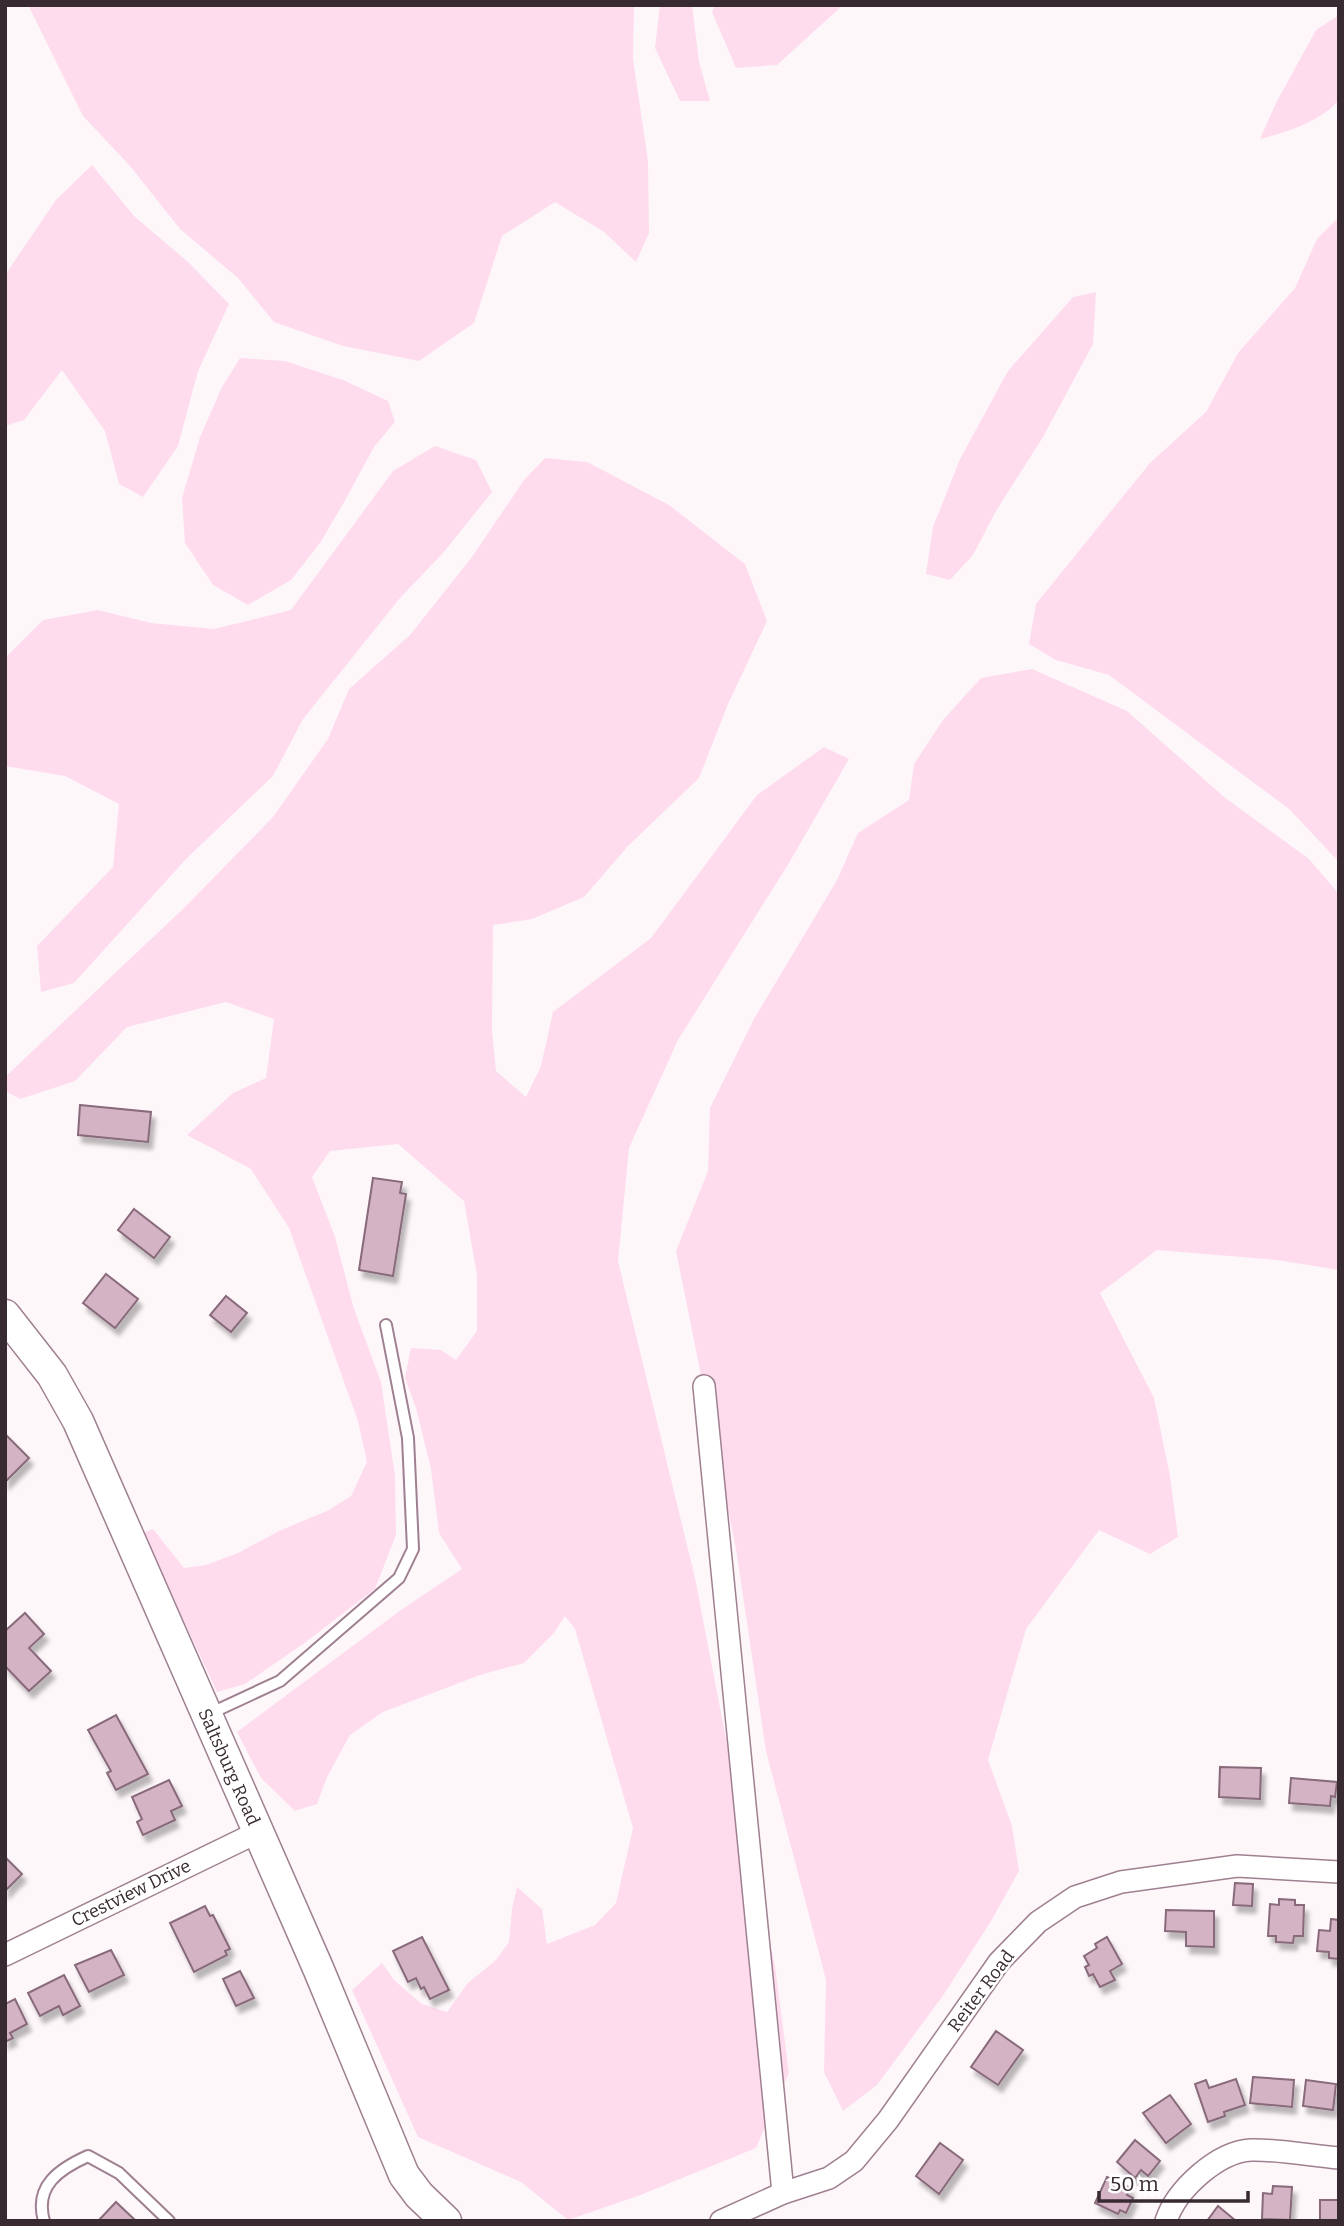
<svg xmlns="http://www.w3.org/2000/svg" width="1344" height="2226" font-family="Bitter,serif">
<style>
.green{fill:#fedcee}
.building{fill:#d4b3c5;stroke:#886a7a;stroke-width:2;filter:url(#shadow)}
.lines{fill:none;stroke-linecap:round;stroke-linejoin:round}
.service-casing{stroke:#9f8091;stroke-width:14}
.minor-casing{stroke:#9f8091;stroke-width:24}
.secondary-casing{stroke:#9f8091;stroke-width:33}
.service{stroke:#fff;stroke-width:10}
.minor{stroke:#fff;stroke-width:21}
.secondary{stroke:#fff;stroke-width:30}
.labels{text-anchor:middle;stroke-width:5;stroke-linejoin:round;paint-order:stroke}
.street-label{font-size:18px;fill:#372a31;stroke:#fff}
</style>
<defs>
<filter id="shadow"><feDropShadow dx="4" dy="7" stdDeviation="2" flood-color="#0004"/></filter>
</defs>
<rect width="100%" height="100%" fill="#fef7fa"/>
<g class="green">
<polygon points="28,5 634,5 633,59 648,161 649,233 636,262 604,232 555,202 502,236 474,323 419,361 343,346 274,322 238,278 180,229 130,166 83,116"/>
<polygon points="660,5 692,5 699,62 710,101 680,101 655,48"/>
<polygon points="715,5 843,5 777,65 736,68 712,12"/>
<path d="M 1339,15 L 1339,100 C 1320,122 1287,132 1260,139 L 1276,103 L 1316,30 Z"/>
<polygon points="92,165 134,216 188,262 229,304 198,371 178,446 143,497 119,484 105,431 62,370 24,420 5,426 5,275 56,200"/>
<polygon points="1339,217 1339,862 1289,809 1109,675 1056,660 1029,644 1036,604 1150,463 1206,412 1238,353 1295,288 1317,239"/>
<polygon points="1096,292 1093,344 1043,437 996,511 973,555 950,580 926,574 933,527 960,459 1008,371 1073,297"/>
<polygon points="240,358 285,361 343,380 388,401 395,422 374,447 343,504 320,543 291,580 248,605 213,585 185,543 182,498 200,437 222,387"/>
<polygon points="435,446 476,460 492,492 443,553 400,598 303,719 273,776 186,859 74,983 41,992 37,946 113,867 119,804 65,776 5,766 5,658 43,620 98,610 151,623 214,629 291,610 393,471"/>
<polygon points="545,458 587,462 669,505 745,564 767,621 728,704 699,778 628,846 584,897 532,919 493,925 492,1030 496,1071 526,1097 541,1066 553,1012 651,938 757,795 824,747 849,759 789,863 678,1040 629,1148 618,1261 695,1578 732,1770 775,1966 789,2073 756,2148 638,2196 568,2220 521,2182 418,2137 352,1990 382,1963 395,1981 422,2004 447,2012 468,1983 496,1960 509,1942 512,1909 517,1887 542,1909 547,1944 595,1925 616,1903 633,1828 575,1629 565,1616 554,1633 524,1663 480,1675 383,1712 350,1735 327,1777 317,1804 295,1811 261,1778 237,1732 401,1610 462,1569 439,1533 431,1469 416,1408 405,1378 411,1348 441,1350 456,1360 477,1331 477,1275 464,1201 398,1144 330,1151 312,1177 335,1237 354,1309 381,1382 395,1476 396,1535 375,1589 303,1644 245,1684 217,1692 143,1533 153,1529 184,1568 206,1565 238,1553 279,1531 329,1510 351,1496 367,1462 358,1421 289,1228 251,1169 187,1135 233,1093 266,1078 274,1019 226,1002 127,1027 75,1081 20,1099 5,1091 5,1077 185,907 273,817 328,739 349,689 410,635 472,557 524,480"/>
<polygon points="1032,669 1127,711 1224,797 1309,859 1339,894 1339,1270 1277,1260 1157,1250 1100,1293 1154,1398 1170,1476 1178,1537 1150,1554 1099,1530 1026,1629 988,1760 1012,1826 1019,1871 990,1923 942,1997 877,2085 843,2111 824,2072 826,1980 766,1751 736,1549 676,1251 708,1171 710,1108 754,1019 837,880 858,833 909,800 914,764 943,720 981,678"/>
</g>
<g class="building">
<polygon points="80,1105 151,1112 148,1142 78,1135"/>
<polygon points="373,1178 402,1182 400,1193 406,1194 393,1276 359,1270"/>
<polygon points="134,1209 170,1237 154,1258 118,1230"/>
<polygon points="106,1274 138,1299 115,1328 83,1303"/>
<polygon points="226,1296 247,1313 231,1332 210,1315"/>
<polygon points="5,1434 29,1458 5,1482"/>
<polygon points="25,1613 44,1634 29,1648 51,1671 29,1691 5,1666 5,1631"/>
<polygon points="116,1715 148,1774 116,1790 107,1773 111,1771 88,1730"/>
<polygon points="1220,1767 1261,1768 1260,1799 1219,1797"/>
<polygon points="1291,1778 1337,1782 1335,1797 1331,1796 1330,1806 1289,1803"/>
<polygon points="169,1780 182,1806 171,1811 175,1820 143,1835 137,1822 142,1819 132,1797"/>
<polygon points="5,1857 22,1874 5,1891"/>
<polygon points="1235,1883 1253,1884 1252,1906 1233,1905"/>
<polygon points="1279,1899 1295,1900 1295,1905 1304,1905 1303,1936 1294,1936 1293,1943 1276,1942 1276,1936 1268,1936 1270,1904 1279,1905"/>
<polygon points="205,1906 210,1916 213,1915 230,1949 225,1951 227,1955 194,1972 170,1923"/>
<polygon points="1166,1910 1214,1911 1214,1947 1186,1946 1186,1932 1165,1931"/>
<polygon points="1331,1919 1339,1920 1339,1959 1329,1958 1329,1952 1317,1951 1319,1930 1330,1931"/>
<polygon points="422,1937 449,1990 430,1999 424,1987 421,1989 416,1978 408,1982 393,1951"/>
<polygon points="1107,1937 1122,1964 1110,1971 1115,1980 1100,1987 1093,1974 1089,1976 1085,1967 1089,1965 1084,1956 1097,1948 1095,1944"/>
<polygon points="111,1950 124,1975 89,1992 75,1965"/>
<polygon points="240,1971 254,1998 236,2006 223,1979"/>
<polygon points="64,1975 80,2006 63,2015 59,2006 40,2016 28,1993"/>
<polygon points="15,1999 27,2024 10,2033 13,2038 5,2042 5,2004"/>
<polygon points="996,2031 1023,2050 998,2085 971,2067"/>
<polygon points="1253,2077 1294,2080 1292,2107 1250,2103"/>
<polygon points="1236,2079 1245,2105 1224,2112 1225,2116 1208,2122 1195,2084 1206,2080 1209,2088"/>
<polygon points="1306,2080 1336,2084 1333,2110 1303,2106"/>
<polygon points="1170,2095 1191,2124 1166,2143 1143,2113"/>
<polygon points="1135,2140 1160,2161 1148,2176 1141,2170 1135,2178 1117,2162"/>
<polygon points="940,2143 963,2160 939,2194 916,2176"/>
<polygon points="1107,2177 1130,2188 1127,2195 1133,2198 1126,2213 1120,2210 1118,2214 1095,2203"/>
<polygon points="1273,2186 1292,2187 1290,2220 1262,2219 1263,2193 1272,2194"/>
<rect x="1320" y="2200" width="19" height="21"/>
<polygon points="116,2202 136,2221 98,2221"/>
<polygon points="1218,2206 1236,2221 1207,2221"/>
</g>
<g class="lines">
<defs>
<g id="service">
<polyline points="209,1714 280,1681 399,1578 413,1549 408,1438 386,1325"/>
<path d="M 44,2221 C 34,2186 59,2169 88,2156 L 119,2173 L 169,2221"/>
</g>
<g id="minor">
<polyline points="704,1386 783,2193"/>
<polyline points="5,1955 258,1832"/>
<polyline points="721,2221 783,2193 829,2178 854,2161 888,2120 999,1962 1038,1922 1075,1897 1121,1882 1237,1866 1339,1872"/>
<path d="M 1166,2221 C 1176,2190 1217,2152 1251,2150 C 1277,2149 1312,2156 1339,2158"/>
</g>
<polyline id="secondary" points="5,1315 52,1375 78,1421 318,1968 404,2175 419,2195 446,2221"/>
</defs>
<use href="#service" class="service-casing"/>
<use href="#minor" class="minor-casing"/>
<use href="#secondary" class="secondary-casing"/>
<use href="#service" class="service"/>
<use href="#minor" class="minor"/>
<use href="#secondary" class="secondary"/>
</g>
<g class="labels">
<g class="street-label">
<text transform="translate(229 1767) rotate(66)" y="6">Saltsburg Road</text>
<text transform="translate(131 1893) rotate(-26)" y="6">Crestview Drive</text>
<text transform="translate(981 1991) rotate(-53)" y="6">Reiter Road</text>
</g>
</g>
<rect width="1344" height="2226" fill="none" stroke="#372a31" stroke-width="14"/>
<path d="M1099 2191v10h149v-10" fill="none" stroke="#372a31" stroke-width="3.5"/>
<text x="1110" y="2191" font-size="21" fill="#372a31" stroke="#ffffff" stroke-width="5" paint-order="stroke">50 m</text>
</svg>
